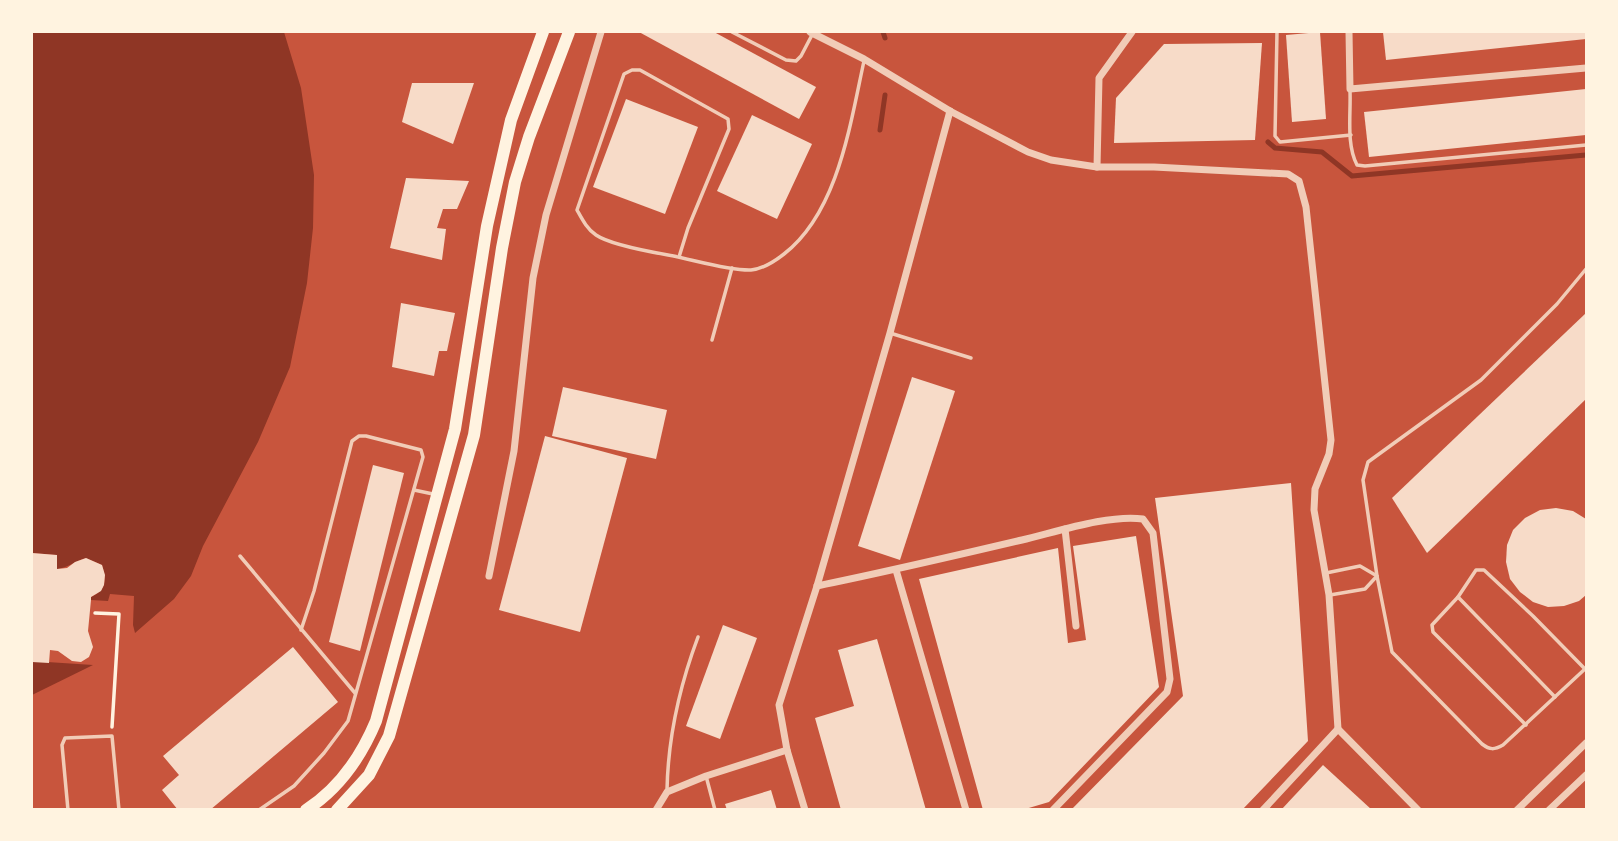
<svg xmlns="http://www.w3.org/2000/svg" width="1618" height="841" font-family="'Titillium Web',sans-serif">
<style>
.water{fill:#8f3625}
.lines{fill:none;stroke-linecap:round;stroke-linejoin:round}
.stream{stroke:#8f3625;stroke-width:5}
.building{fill:#f7dbc8}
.path{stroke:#fff3e0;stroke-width:3.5}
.service{stroke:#f1ccb7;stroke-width:3.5}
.minor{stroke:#f1ccb7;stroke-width:7}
.primary{stroke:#fff3e0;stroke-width:12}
</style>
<rect width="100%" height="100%" fill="#c8553d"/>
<g class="water">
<path d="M 32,32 L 284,32 L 301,88 L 314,175 L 313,228 L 307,283 L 290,367 L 258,442 L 203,546 L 191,576 L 174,599 L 135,633 L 133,625 L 134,596 L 110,594 L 108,601 L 91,600 L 91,597 C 106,590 107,580 102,565 L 86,558 C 75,561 68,568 57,569 L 56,555 L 32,553 Z"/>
<polygon points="32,661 93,665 32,695"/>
</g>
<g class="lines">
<g class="stream">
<polyline points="883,32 885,38"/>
<polyline points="880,130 885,95"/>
<polyline points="1268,142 1275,148 1322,152 1352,176 1586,155"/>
</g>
</g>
<g class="building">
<polygon points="639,32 714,32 816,87 799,119"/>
<polygon points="1320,32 1326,119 1292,122 1286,35"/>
<polygon points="1383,32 1586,32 1586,39 1386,60"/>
<polygon points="1262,43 1255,140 1114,143 1116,98 1164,44"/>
<polygon points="412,83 474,83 453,144 402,122"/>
<polygon points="1586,89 1586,135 1369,157 1364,112"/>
<polygon points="626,99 698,127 665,214 593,187"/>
<polygon points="752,115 812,144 777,219 717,191"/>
<polygon points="406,178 469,181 457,209 443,209 437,228 446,229 442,260 390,248"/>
<polygon points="401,303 455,313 447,351 439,351 434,376 392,367"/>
<polygon points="1586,313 1586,399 1427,553 1392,498"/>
<polygon points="912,377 955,391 900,560 858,546"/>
<polygon points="563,387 667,410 656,459 552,436"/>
<polygon points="545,436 627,458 580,632 499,610"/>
<polygon points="373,465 404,473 360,651 329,642"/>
<polygon points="1291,483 1308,741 1242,810 1071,810 1183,696 1155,498"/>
<polygon points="1556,508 1573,511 1586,519 1586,595 1579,601 1564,606 1548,607 1533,602 1520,592 1510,579 1506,562 1507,545 1513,530 1525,518 1540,510"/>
<polygon points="1136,536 1159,687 1049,802 1022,810 983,810 919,579 1058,548 1068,643 1086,640 1073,546"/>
<polygon points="32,553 57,555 57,569 67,568 75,562 86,558 102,565 105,575 104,585 101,591 91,597 91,600 88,631 93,647 89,657 81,662 72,661 58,651 50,650 49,663 32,662"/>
<polygon points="723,625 757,638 720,739 686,726"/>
<polygon points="877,639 926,810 841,810 815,718 854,706 838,650"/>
<polygon points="293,647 338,702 210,810 178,810 162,790 179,775 163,756"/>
<polygon points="1323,765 1372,810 1281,810"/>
<polygon points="771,790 777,810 727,810 725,804"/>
</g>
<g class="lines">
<polyline class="path" points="95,613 119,614 112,727"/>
<g class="service">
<polyline points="732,32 786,60 796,61 801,56 812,35"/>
<polyline points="1277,32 1275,136 1280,142 1351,135"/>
<path d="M 1350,91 C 1351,114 1346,144 1357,165 L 1365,166 L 1586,145"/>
<path d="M 679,257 L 688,228 L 729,129 L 728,119 L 640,70 L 632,70 L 624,74 L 577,210 C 582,219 587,229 596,235 C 609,244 651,252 668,255 C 691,259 729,271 751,270 C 763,269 775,261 784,254 C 838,212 850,125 864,61"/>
<path d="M 1586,269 L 1557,304 L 1481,380 L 1368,462 L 1363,480 L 1377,576 L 1392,652 L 1482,744 C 1490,750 1494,750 1503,745 L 1586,668"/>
<polyline points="890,333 971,358"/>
<polyline points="712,340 732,268"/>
<polyline points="414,490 433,494"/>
<polyline points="240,556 355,693"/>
<polyline points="1326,573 1360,566 1377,576"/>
<polyline points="1330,595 1365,589 1377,576"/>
<polyline points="1458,597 1476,570 1484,570 1533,616 1585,669"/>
<polyline points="1526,725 1433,632 1432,625 1458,597 1555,697"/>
<polyline points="706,776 715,810"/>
<path d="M 667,790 C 668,739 680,685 698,637"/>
<polyline points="68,810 62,745 65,738 112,736 119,810"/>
<polyline points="259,810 294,786 324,753 348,721 423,457 421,450 366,436 359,436 352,441 314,591 301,630"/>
</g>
<g class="minor">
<polyline points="810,32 864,59 950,111 1028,152 1051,160 1097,167 1154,167 1288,174 1299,181 1306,207 1331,440 1329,454 1315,489 1314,510 1329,595 1338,729 1418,810"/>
<polyline points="1349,32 1350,89 1586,68"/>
<polyline points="1097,167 1099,78 1132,32"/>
<polyline points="1065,529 1076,626"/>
<polyline points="896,570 966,810"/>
<polyline points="489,576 514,451 533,278 546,215 601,32"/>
<path d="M 817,586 C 886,572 954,556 1022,540 C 1056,532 1110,514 1143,519 L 1153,533 L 1170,679 L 1167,692 L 1053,810"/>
<polyline points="656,810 667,792 706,776 787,750"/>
<polyline points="805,810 787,750 779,705 817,586 890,333 950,111"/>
<polyline points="1263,810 1338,729"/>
<polyline points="1517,810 1586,743"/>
<polyline points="1549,810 1586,775"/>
</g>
<g class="primary">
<path d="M 306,810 C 340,788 361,757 376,721 L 455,429 L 487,226 L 511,120 L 543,32"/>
<polyline points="337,810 369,775 389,736 474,435 502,248 515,182 529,137 569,32"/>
</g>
</g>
<rect width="1618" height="841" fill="none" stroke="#fff3e0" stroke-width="66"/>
</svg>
